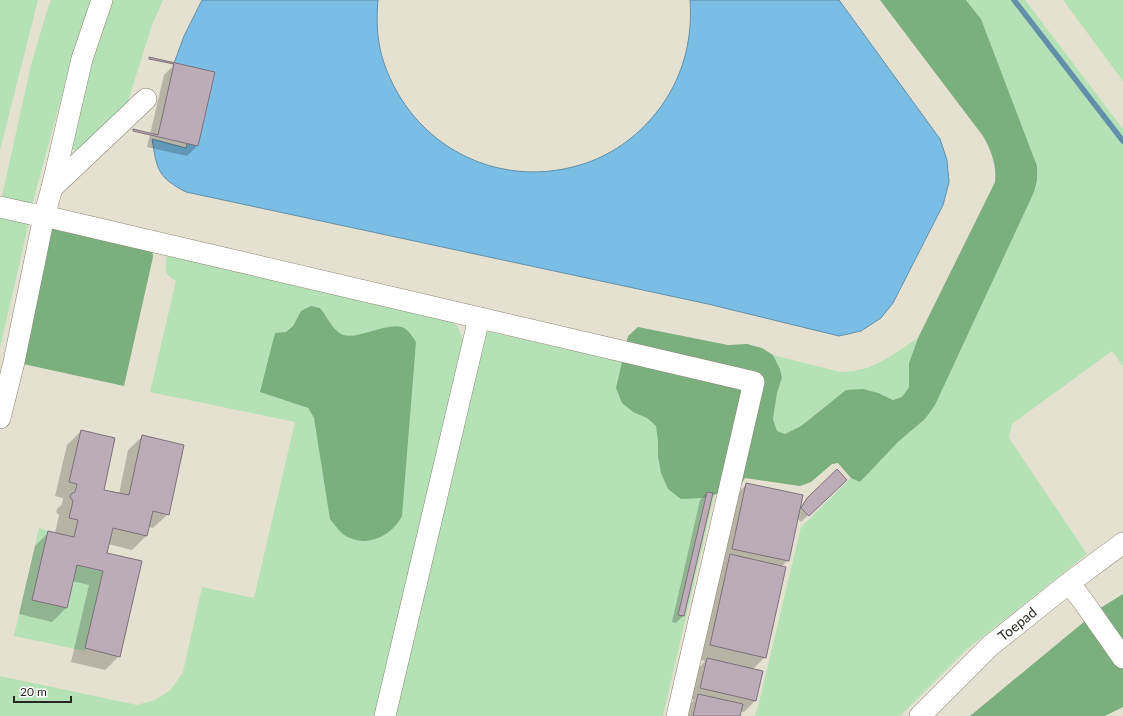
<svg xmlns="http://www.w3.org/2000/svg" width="1123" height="716" font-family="Lato,sans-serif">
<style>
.green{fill:#b4e1b5;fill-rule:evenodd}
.forest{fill:#7caf7e}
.water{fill:#7abde5;stroke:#6290aa}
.shadow{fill:#0003}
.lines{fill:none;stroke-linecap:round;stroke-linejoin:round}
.stream{stroke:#6290aa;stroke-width:5.5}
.building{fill:#bbacb8;stroke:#7f717d}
.minor-casing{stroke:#898575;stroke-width:22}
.minor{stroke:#fff;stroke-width:21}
.labels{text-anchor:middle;stroke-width:3.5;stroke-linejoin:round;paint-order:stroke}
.street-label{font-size:14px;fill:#292721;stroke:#fff}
</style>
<rect width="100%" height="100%" fill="#e5e1d0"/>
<g class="green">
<polygon points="0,0 38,0 0,150"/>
<polygon points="51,0 92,0 73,55 32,205 2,196 31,65 47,11"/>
<polygon points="113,0 163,0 152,25 128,101 125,106 78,150 73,150 68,142 100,33"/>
<polygon points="966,0 1025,0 1123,129 1123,366 1112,351 1012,424 1009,438 1087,554 966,650 900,716 755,716 758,707 801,527 851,478 860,482 899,441 925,419 1034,192 981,19"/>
<polygon points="1063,0 1123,0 1123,81"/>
<polygon points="0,216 29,222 0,348"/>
<path d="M 167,255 L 446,317 L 458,327 L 464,343 L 378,716 L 0,716 L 0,676 L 137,705 L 155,700 L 169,691 L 175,684 L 183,672 L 202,587 L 254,598 L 295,422 L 150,392 L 176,281 C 163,274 165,269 167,255 ZM 301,311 L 326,316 C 330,323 334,331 342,335 C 351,339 378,330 388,327 L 314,418 L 308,408 L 261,392 L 282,333 C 292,331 296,320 301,311 Z"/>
<polygon points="482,330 705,381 729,432 663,716 394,716"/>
<polygon points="918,338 909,363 909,387 902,397 893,400 878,393 825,406 801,426 785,434 777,431 773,418 777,392 782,378 780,369 773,355 841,372 854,371 867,368 880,362 891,356"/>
<polygon points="39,528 48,531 33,600 67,608 77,565 103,571 85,651 14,636"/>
</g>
<g class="forest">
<path d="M 880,0 L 966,0 L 981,19 L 1037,166 L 1037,180 L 1034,192 L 935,405 L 925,419 L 899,441 L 860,482 L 851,478 L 838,463 L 832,464 L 811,482 L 800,486 L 745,478 L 739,488 L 702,498 L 681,499 L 668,489 L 661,473 L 658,456 L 658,441 L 656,426 L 647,418 L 633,412 L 622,403 L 616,388 L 628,336 L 638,327 L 728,345 L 747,344 L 762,348 L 773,355 L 780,369 L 782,378 L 777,393 L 773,419 L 777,431 L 785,434 L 801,426 L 846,390 L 863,389 L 878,393 L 893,400 L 902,397 L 909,387 L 909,363 L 918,338 L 995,182 C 997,165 991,150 983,136 Z"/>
<polygon points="49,224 152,247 153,257 124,386 14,362"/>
<path d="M 311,306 L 320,308 C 327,316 331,328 341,334 C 355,342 389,320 404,328 C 410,332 413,337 416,342 L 402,516 C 393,534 370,547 350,538 C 341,535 336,526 330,519 L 314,418 L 308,408 L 260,392 L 275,333 L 286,332 L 293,326 L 301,311 Z"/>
<polygon points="1123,594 1123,707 1105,716 970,716 1102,607"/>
</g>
<path class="water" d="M 202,0 L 378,0 C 376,21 377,43 384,63 C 412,145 496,190 580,165 C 610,156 636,138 656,113 C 682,81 693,41 690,0 L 839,0 L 940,139 L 947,160 L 949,182 L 943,205 L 893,303 L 881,318 L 861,331 L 839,336 L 708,304 L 186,192 C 157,177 157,169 152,139 L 186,148 L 205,75 L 173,66 L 184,36 Z"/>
<g class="shadow">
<polygon points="175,64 197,146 187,156 147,147 164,75"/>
<polygon points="81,431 102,490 119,494 128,450 143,436 168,514 153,528 148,527 146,536 132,550 108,544 106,554 119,656 105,670 71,662 89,585 72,581 66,608 52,622 19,614 35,546 49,532 55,533 59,515 56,512 57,509 62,504 63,498 55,496 67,445"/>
<polygon points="747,484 799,507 807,499 838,487 801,522 797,518 788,560 781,567 765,657 753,669 762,671 755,701 744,712 740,711 739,716 688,716 691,703 694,700 690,699 697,670 705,661 697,659 716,569 725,560 722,559 736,495"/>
<polygon points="707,493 683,616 676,623 672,622 700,500"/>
</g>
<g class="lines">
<polyline class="stream" points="1014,0 1123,141"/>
</g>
<g class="building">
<polygon points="149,57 215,72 198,146 133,131 133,129 158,135 174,64 149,59"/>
<polygon points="81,430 115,438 104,490 129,495 142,435 184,445 169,515 153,511 147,536 113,528 107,553 142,561 120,657 85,648 103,571 77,565 67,608 32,600 48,531 74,537 78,520 69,518 73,501 70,497 71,494 75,492 77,484 69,482"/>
<polygon points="837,469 847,480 809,516 801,508 807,498"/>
<polygon points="746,483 803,495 789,561 732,549"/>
<polygon points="707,492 713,493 684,616 678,615"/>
<polygon points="730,554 786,567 766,658 710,645"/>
<polygon points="707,658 763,671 756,701 700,688"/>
<polygon points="698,694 743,704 740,716 693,716"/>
</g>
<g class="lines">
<defs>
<g id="minor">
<polyline points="52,188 146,99"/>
<polyline points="0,207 31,214 44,216 754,382 677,716"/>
<polyline points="0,418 14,362 44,216 52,188 82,59 102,0"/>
<polyline points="1069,583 1083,601 1123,658"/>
<polyline points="385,716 479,318"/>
<path id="s1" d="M 920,716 L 990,646 L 1069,583 L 1123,543"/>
</g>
</defs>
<use href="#minor" class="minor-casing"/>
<use href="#minor" class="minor"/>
</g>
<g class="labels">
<g class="street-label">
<text dy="5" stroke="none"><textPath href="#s1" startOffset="134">Toepad</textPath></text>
</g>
</g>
<path d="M14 696v6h57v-6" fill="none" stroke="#292721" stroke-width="2"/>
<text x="20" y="696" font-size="12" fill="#292721" stroke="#ffffff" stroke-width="3" paint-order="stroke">20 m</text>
</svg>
